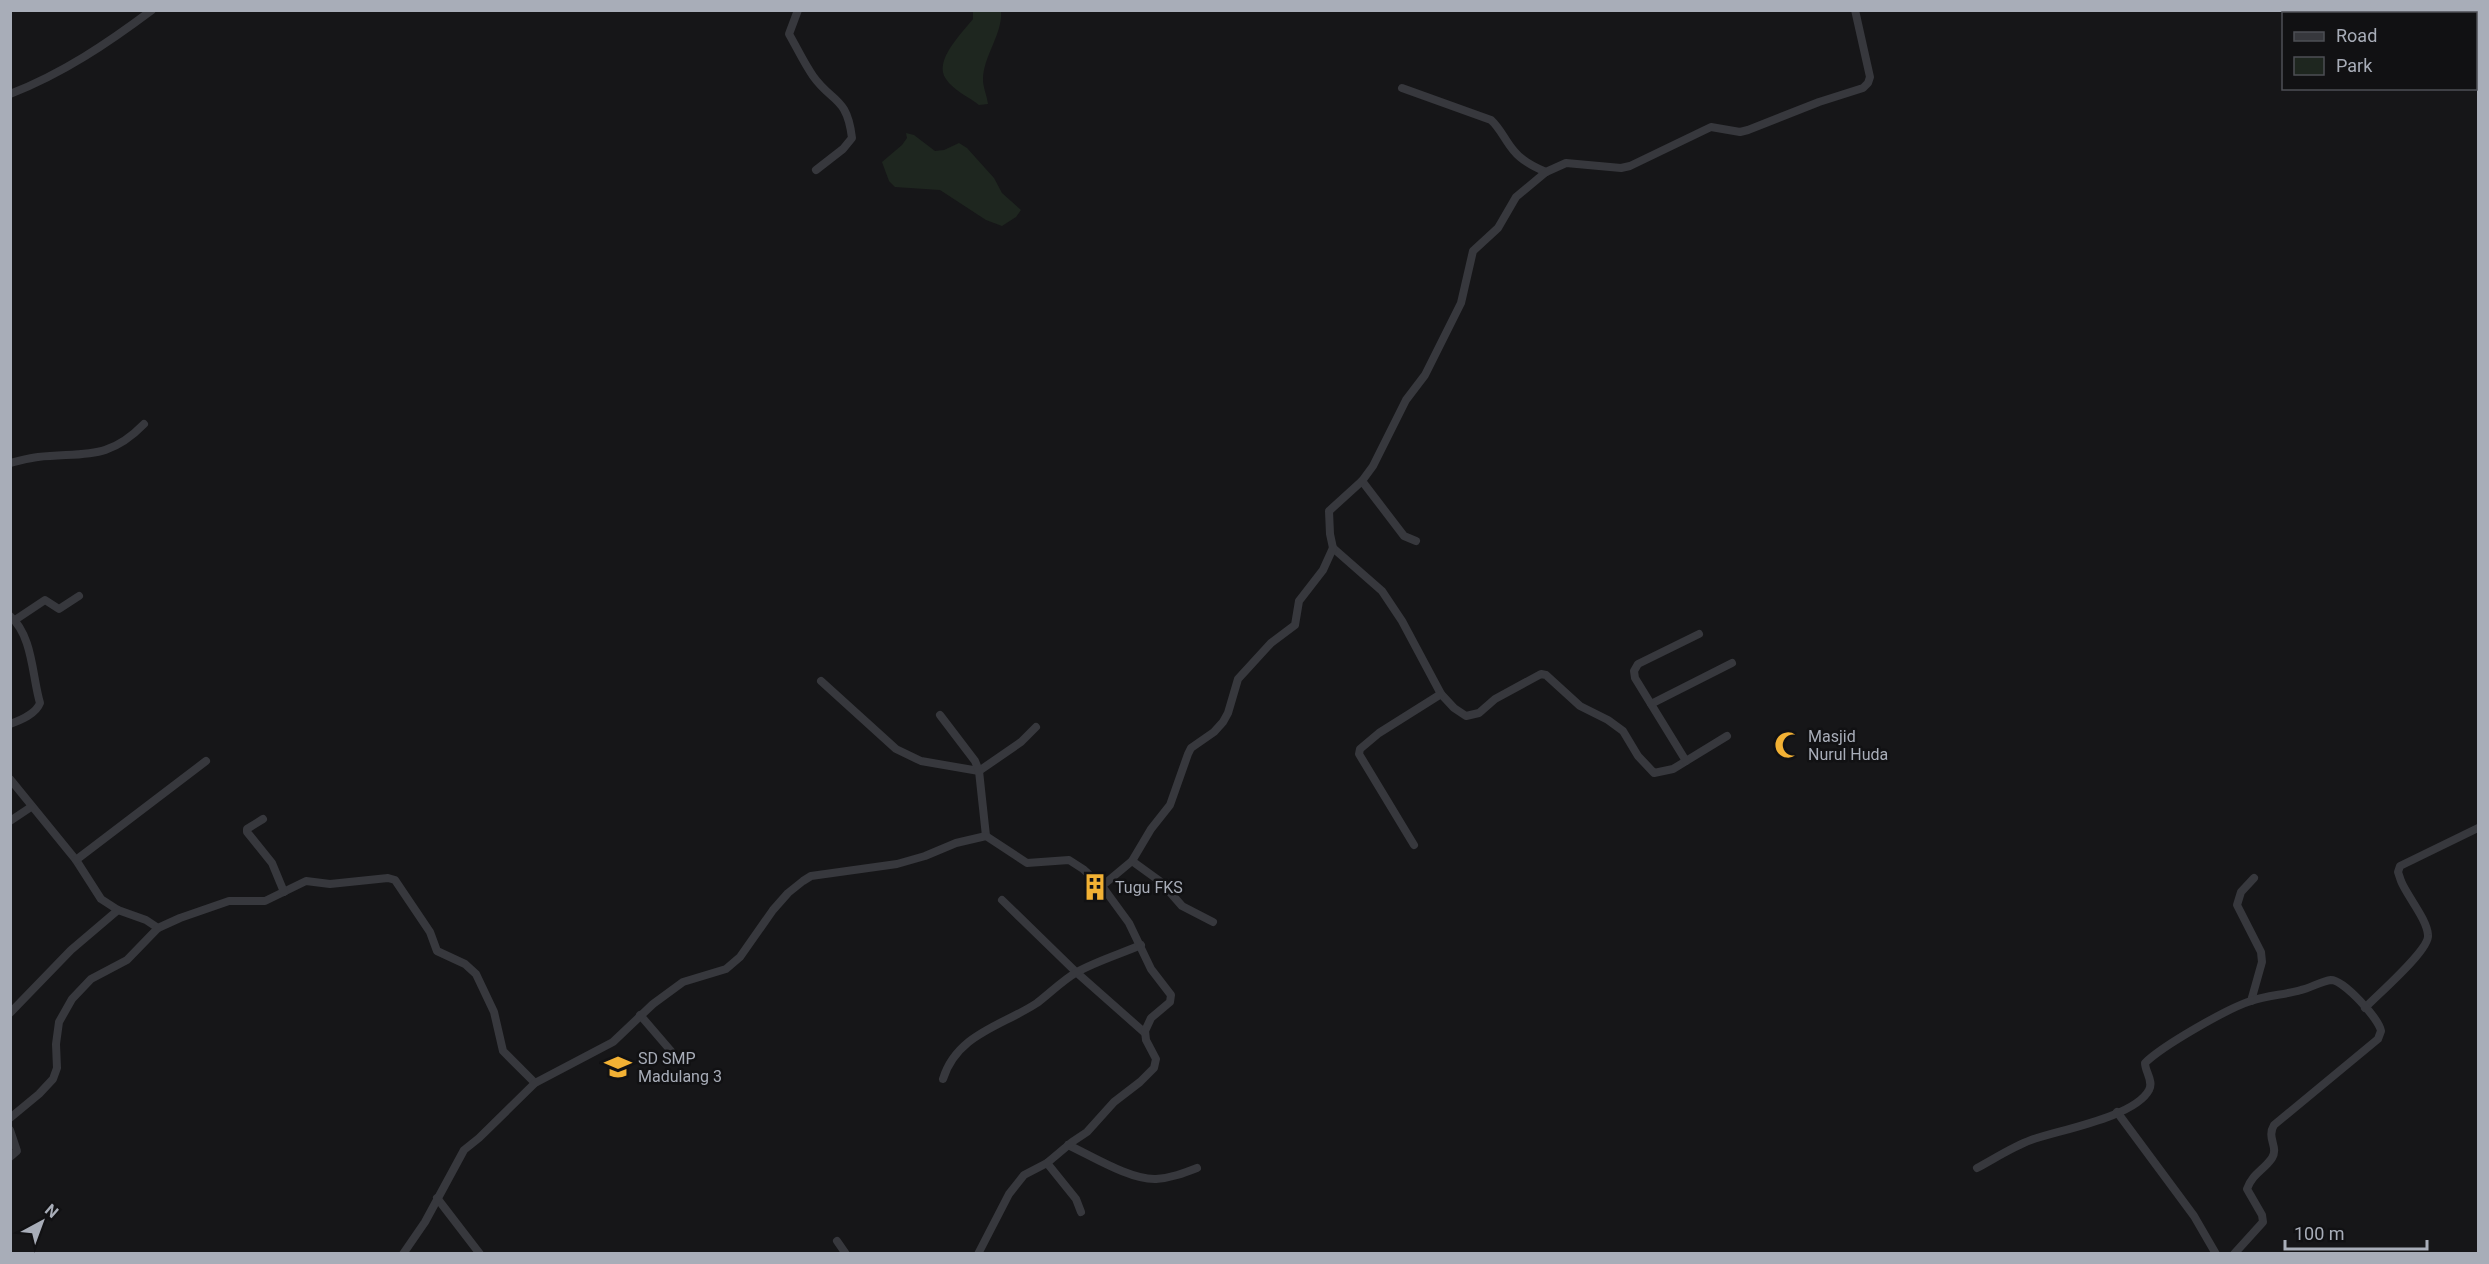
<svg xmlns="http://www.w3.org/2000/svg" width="2489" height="1264" font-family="Roboto,sans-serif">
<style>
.green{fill:#1e261f}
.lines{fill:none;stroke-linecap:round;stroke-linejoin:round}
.street{stroke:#37383d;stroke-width:8}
.labels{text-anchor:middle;stroke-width:5;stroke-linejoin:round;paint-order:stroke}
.poi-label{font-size:16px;fill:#a8adb8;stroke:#111113;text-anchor:start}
</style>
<rect width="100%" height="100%" fill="#161618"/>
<g class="green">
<path d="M 973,11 L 1001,11 C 1003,34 983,56 983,80 C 983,87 987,96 988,104 L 979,105 C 969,97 953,90 946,79 C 933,61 962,33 973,19 Z"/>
<polygon points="906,133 914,135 935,151 944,150 959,143 967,148 994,178 1002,193 1021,210 1016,217 1002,226 986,220 940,190 895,187 889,181 882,162 902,145 907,138"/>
</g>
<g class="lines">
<g class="street">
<path d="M 798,10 L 789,34 C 797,48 804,63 813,76 C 832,103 847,96 852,138 L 843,149 L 816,170"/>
<path d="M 1402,88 L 1491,120 C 1501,129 1505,141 1514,151 C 1522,161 1534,167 1546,172"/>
<path d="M 10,94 C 62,74 108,43 152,10"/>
<path d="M 10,463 C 20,461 28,458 38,457 C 84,452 108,461 144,424"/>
<polyline points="1362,481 1404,536 1416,541"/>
<polyline points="1333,548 1382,591 1402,621 1441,694 1454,708 1466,716 1479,713 1495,699 1541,674 1546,675 1580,706 1608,720 1623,731 1638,756 1654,773 1673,769 1727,736"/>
<path d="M 10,616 C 33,636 32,676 40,703 C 36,714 21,720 10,724"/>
<polyline points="15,620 45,600 59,609 79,596"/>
<polyline points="821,681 896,749 921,761 979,771 1021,742 1036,727"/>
<polyline points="1651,704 1732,663"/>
<polyline points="940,715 975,761 979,771 986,836"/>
<polyline points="1686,761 1635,678 1634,671 1638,664 1699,634"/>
<polyline points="10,779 76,860 101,899 118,910 146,920 158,928 180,918 229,901 265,901 306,881 330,884 388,878 395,880 430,932 437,951 465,964 476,974 494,1012 503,1051 535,1083"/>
<polyline points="263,819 247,829 247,832 272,863 284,892"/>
<polyline points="10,821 31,807"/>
<polyline points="1414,845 1359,754 1360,749 1379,733 1441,694"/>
<polyline points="76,860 206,761"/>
<polyline points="1132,861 1161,882 1182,906 1213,922"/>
<polyline points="1002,900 1076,972 1145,1033"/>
<polyline points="2251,1001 2262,962 2261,952 2237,905 2241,892 2254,878"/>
<path d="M 2365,1008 C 2377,995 2430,950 2428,935 C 2427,919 2407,896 2401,881 L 2398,872 L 2400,866 L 2478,828"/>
<polyline points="10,1013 71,950 118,910"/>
<polyline points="640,1015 671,1051"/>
<path d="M 943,1079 C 957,1034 1002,1026 1037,1003 C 1050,993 1063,980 1077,972 C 1097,961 1120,954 1141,945"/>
<polyline points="2117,1112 2194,1216 2216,1254"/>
<polyline points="10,1118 39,1094 53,1079 57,1068 56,1044 59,1022 72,999 91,979 127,960 158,928"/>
<polyline points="10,1130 17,1151 10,1157"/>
<path d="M 1068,1145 C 1092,1156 1130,1180 1156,1179 C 1171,1178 1184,1173 1197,1168"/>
<polyline points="1047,1163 1076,1199 1081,1212"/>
<path d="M 1977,1168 C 1994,1159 2012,1147 2031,1140 C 2059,1130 2135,1117 2149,1090 C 2154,1081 2145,1072 2145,1063 C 2162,1046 2228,1008 2251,1001 C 2267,995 2285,995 2301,990 C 2310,988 2322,981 2331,980 C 2344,980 2379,1019 2381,1031 L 2378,1039 L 2274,1125 C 2266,1138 2279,1147 2272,1158 C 2264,1170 2252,1174 2247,1189 L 2262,1215 L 2263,1222 L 2234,1254"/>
<polyline points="437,1198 480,1254"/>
<polyline points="837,1241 846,1254"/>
<polyline points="403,1254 425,1222 464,1150 479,1138 535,1083 613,1042 653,1004 683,982 726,969 740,957 773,910 788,893 803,881 811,876 897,864 925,856 956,843 986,836 1027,863 1069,860 1083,869 1102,886 1132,861 1151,829 1170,805 1188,754 1191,748 1214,732 1223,722 1228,713 1238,679 1271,643 1295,625 1299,601 1323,570 1333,548 1330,534 1329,511 1362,481 1373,466 1406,400 1425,375 1461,303 1473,251 1498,228 1516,197 1546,172 1566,163 1621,168 1630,166 1711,127 1740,132 1748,130 1819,102 1863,88 1868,83 1870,77 1855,10"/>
<polyline points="978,1254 1009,1194 1024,1175 1047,1163 1072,1142 1087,1132 1114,1102 1140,1082 1154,1068 1156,1059 1146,1040 1145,1031 1151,1018 1170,1002 1171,995 1151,969 1129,923 1102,886"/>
</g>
</g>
<defs>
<symbol id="mosque-bare" viewBox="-9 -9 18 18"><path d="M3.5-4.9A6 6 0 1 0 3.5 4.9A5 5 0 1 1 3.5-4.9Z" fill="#f2b134" stroke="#111113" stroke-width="2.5" paint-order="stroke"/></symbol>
<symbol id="building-bare" viewBox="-9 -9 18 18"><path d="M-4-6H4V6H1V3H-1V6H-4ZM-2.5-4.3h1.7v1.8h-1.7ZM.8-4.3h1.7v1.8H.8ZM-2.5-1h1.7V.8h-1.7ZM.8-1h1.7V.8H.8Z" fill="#f2b134" stroke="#111113" stroke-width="2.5" paint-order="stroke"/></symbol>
<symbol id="school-bare" viewBox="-9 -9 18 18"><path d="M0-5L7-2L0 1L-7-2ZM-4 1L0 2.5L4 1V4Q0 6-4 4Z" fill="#f2b134" stroke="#111113" stroke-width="2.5" paint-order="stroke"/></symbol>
</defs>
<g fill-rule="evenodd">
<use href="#mosque-bare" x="1769" y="726" width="38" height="38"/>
<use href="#building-bare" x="1076" y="868" width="38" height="38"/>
<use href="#school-bare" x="599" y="1048" width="38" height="38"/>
</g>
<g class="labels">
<g class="poi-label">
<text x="1808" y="742">Masjid<tspan x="1808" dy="18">Nurul Huda</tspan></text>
<text x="1115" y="893">Tugu FKS</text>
<text x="638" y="1064">SD SMP<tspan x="638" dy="18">Madulang 3</tspan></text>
</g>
</g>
<rect width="2489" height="1264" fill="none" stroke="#a8adb8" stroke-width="24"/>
<rect x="2282" y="12" width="195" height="78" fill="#111113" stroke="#4d4f55" stroke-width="1.5"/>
<rect x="2294" y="32" width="30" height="9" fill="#37383d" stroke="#4d4f55" stroke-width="1.5"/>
<text x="2336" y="42" font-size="18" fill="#a8adb8">Road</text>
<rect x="2294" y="57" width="30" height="18" fill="#1e261f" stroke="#4d4f55" stroke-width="1.5"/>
<text x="2336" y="72" font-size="18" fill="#a8adb8">Park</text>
<g transform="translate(42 1222) rotate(41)" stroke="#111113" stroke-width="4.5" paint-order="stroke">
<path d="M0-4.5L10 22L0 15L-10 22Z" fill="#a8adb8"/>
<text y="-9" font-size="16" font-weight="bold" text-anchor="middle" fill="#a8adb8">N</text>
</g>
<path d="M2285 1240v9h142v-9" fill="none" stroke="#a8adb8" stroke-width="3"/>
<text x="2294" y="1240" font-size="18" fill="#a8adb8" stroke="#111113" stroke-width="4.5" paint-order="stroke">100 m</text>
</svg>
